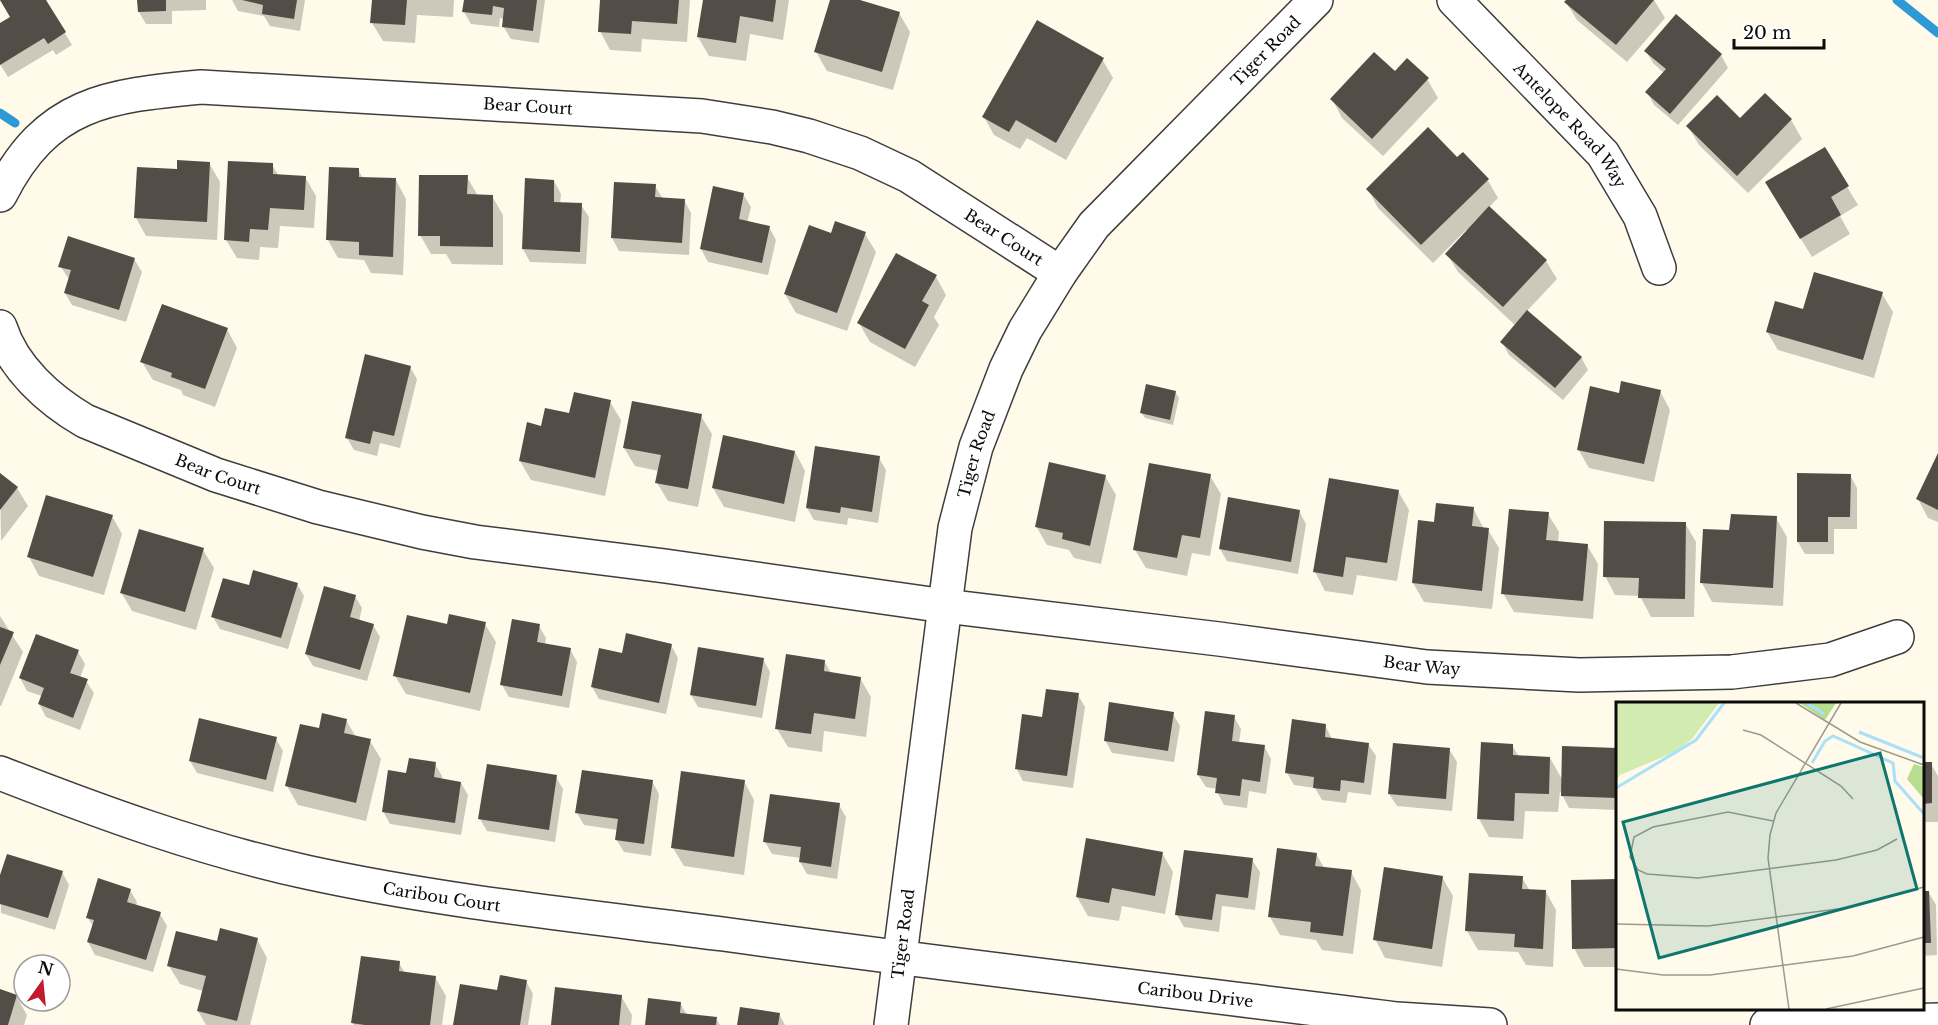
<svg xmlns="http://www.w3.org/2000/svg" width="1938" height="1025" font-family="'Libre Baskerville',serif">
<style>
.shadow{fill:#0003}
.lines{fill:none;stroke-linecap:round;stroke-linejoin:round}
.stream{stroke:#2e9ad5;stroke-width:9}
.building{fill:#544c47}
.minor-casing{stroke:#3e3e3e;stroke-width:36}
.minor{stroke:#fff;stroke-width:33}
.labels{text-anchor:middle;stroke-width:6;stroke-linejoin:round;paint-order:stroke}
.street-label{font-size:16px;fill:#0b0b0b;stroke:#fff}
.inset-river{fill:none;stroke:#abe0fa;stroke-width:3}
.inset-road{fill:none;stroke:#9d9a90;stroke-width:1.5}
.view{fill:#0f766e;fill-opacity:0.15;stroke:#0f766e;stroke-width:3}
.inset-edge{fill:none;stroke:#0b0b0b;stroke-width:3}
</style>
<rect width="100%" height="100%" fill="#fffae9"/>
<g class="shadow">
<polygon points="1,0 45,0 72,45 56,55 53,50 8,77 0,64 0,25 12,18"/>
<polygon points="139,0 206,0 206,10 172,11 172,24 146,24 139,12"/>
<polygon points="232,0 305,0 300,31 270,26 264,16 238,11"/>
<polygon points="373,0 454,0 453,17 417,15 415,43 383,41 372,23"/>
<polygon points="465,0 545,0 539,43 511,39 503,26 504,19 500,18 499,27 471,24 464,12"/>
<polygon points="601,0 690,0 687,42 642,39 641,52 610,50 600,31"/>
<polygon points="704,0 789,0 783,40 750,34 746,61 709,56 698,37"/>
<polygon points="832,0 854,0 899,13 910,32 893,90 827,71 816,52"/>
<polygon points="1568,0 1654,0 1665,18 1627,62 1577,20 1566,2"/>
<polygon points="1677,16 1721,55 1728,68 1678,125 1654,105 1647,92 1664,73 1653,63 1646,51"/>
<polygon points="1102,59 1113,78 1066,160 1027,138 1020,149 994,135 984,117"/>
<polygon points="1395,73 1427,79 1438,98 1383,156 1342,118 1332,99"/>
<polygon points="1765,95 1791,120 1802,139 1748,193 1699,145 1688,126 1740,120"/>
<polygon points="1824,149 1858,205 1840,216 1850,234 1812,257 1778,201"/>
<polygon points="209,163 220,182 217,240 146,236 136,218 178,170"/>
<polygon points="272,165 279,176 305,177 316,196 314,228 280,226 278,248 260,247 259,260 237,258 226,240"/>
<polygon points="358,170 363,178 396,180 406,199 403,275 371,273 364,260 338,258 328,240"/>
<polygon points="467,177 478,196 492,196 503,215 503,265 452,264 446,254 431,254 420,235"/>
<polygon points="1487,179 1498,198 1488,208 1546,261 1557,279 1526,312 1581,357 1588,370 1563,400 1509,355 1502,342 1516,326 1458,272 1447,254 1468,231 1466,230 1433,263 1378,208 1368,189"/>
<polygon points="526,180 554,181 561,194 560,204 581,205 589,217 586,264 530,262 523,249"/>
<polygon points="655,186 663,199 684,200 691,213 689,255 619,251 612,238"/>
<polygon points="743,194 751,207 747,223 769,227 776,240 768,275 708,262 701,249"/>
<polygon points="865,234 876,252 847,331 796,313 785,294 832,235"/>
<polygon points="134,259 142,272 126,322 72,305 65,293 69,279 60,266"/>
<polygon points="936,277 946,295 934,317 939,325 915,367 870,342 859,323"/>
<polygon points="1882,294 1893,312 1874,378 1778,350 1767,332 1804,311"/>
<polygon points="227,329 237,348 215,407 183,395 181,390 153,380 142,362"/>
<polygon points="410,367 417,379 400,448 380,443 377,456 354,450 347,438"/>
<polygon points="1660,391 1670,410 1654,482 1589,468 1578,449 1620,394"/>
<polygon points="1175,392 1179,398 1173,425 1145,418 1141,412"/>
<polygon points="610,402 621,420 605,496 531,480 520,461 542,427 570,415"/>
<polygon points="701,416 712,434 698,507 668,501 657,483 659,471 635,466 624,448"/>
<polygon points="795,452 805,471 795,522 724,507 713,488"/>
<polygon points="1938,457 1938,522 1928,518 1918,499"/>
<polygon points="879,458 886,470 878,523 848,518 847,525 814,520 807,508"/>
<polygon points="0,474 17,488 28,506 1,541"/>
<polygon points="1850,475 1857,488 1857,529 1834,529 1834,554 1805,554 1798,542"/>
<polygon points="1105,476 1116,495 1101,564 1074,558 1069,550 1047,545 1036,526"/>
<polygon points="1210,476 1221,494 1210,556 1192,553 1187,576 1146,568 1135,550"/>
<polygon points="1398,491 1409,510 1397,581 1357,575 1353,595 1325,591 1315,572"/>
<polygon points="1473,508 1484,529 1488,530 1499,548 1492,609 1424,602 1413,583 1436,524"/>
<polygon points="1299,511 1306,524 1298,574 1227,561 1220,549"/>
<polygon points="1548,514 1559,532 1558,543 1587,545 1598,564 1593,619 1514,612 1503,593"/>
<polygon points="112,516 122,534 104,595 39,576 29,557"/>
<polygon points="1776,518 1787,537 1783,606 1712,602 1702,583 1731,532"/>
<polygon points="1685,523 1696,542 1694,617 1651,617 1640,596 1615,595 1605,576"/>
<polygon points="203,550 214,568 196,630 132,611 121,592"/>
<polygon points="297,584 304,596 288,649 220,629 213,617 250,587"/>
<polygon points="355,596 362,608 359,621 373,625 380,637 367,681 313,666 306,654"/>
<polygon points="0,616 23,652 1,706 0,706"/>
<polygon points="485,624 496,642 480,711 406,694 395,676 448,625"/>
<polygon points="539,626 546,638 545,645 570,649 577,662 569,708 509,697 502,685"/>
<polygon points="671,645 678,658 666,714 599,699 592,687 623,655"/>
<polygon points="78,652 85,664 80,678 86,681 94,693 80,730 46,717 39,704 42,696 27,691 20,678"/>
<polygon points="763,659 770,672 762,718 698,707 691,695"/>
<polygon points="824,661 832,674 860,678 871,697 866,737 824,731 822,752 788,747 777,729"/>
<polygon points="1078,695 1085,707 1073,788 1023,781 1016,768 1043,719"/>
<polygon points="1173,714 1180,726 1174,762 1112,753 1105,740"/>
<polygon points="1234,717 1241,729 1239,743 1264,746 1271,759 1266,794 1249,791 1247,808 1224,805 1217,792 1217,789 1206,787 1198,775"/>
<polygon points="346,720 356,737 370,741 381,759 366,821 298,805 287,786 320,730"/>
<polygon points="1325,725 1332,739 1368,744 1376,756 1371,795 1348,792 1346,803 1322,800 1315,788 1294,785 1287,773"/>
<polygon points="276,739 283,751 273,792 197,773 190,761"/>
<polygon points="1512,745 1519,757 1550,758 1563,781 1617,749 1617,810 1569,808 1560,791 1558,812 1525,811 1523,839 1489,837 1479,819"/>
<polygon points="1449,749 1457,762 1452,811 1397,806 1389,794"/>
<polygon points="435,764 442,776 442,780 461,783 468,795 461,835 390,824 383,811 408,775"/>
<polygon points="1922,764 1931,764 1938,776 1938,822 1922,822"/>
<polygon points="556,777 563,789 555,842 487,831 480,819"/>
<polygon points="652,781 659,794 651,856 624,852 616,839 618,830 584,825 577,813"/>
<polygon points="744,781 754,800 744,875 684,866 673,848"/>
<polygon points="839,805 846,817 837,879 807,874 800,862 801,858 772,854 765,842"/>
<polygon points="1162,853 1173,872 1165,914 1122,906 1119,921 1088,916 1077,897"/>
<polygon points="1316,854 1325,869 1351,872 1361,890 1353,954 1322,950 1316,940 1280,935 1270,917"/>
<polygon points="1252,860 1260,872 1255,910 1222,906 1219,932 1184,927 1177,915"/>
<polygon points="62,872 69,885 55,930 1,913 0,881"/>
<polygon points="1442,877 1453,896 1442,967 1385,958 1375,939"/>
<polygon points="1522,878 1530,891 1546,892 1556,910 1553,967 1526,965 1518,952 1478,950 1467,931"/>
<polygon points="1617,881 1617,967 1584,967 1574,948"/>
<polygon points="130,890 137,902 136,906 160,914 167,926 153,972 95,955 88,942 93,926 88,918"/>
<polygon points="1922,893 1929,893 1936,905 1937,955 1922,956"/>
<polygon points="257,939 267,958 250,1025 206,1025 198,1011 203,991 180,984 169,966 218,943"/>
<polygon points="399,963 405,973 435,977 446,996 442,1025 354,1025 353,1023"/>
<polygon points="526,981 533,994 528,1025 455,1025 498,992"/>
<polygon points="0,991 16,996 27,1015 24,1025 0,1025"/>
<polygon points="621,996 632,1015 631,1025 552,1025"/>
<polygon points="680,1003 687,1015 716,1019 720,1025 646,1025"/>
<polygon points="779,1014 785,1025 739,1025"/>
</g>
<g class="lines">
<g class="stream">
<polyline points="1897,0 1938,33"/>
<polyline points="0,113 15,123"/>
</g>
</g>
<g class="building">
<polygon points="0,0 46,0 66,32 48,44 44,38 0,65 0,23 10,17"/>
<polygon points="137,0 166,0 166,11 138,12"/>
<polygon points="242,0 297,0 294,19 262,14 263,5"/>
<polygon points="372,0 407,0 405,25 370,23"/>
<polygon points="464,0 537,0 533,31 502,27 504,8 493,6 492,15 462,12"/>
<polygon points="600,0 679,0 677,24 632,21 631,34 598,32"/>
<polygon points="703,0 776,0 773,22 740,16 736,43 697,37"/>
<polygon points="830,0 860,0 900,12 882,72 814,52"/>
<polygon points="1566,0 1654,0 1616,45 1564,2"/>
<polygon points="1676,14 1722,54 1670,114 1645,92 1666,69 1644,51"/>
<polygon points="1037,20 1104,58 1056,143 1016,120 1009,132 982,117"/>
<polygon points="1374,52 1395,71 1407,58 1429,78 1372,139 1330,99"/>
<polygon points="1765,93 1792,119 1737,176 1686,126 1717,95 1740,118"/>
<polygon points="1428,127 1457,157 1463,152 1489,179 1421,245 1366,189"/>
<polygon points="1825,147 1849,186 1831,197 1841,215 1800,239 1765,182"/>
<polygon points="177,160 210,162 207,222 134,218 137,167 177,169"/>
<polygon points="228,161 273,163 273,174 306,176 304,210 270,208 268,230 250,229 249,242 224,240"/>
<polygon points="329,167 359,168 359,177 396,178 393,257 359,255 359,242 326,240"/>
<polygon points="419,175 468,175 467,194 493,195 493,247 440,246 440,236 418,236"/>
<polygon points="525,178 554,180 554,202 582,203 580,252 522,249"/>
<polygon points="614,182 656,184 655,197 685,199 682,243 611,238"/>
<polygon points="713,186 744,193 739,219 770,226 762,263 700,249"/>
<polygon points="1489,206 1547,260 1503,307 1445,254"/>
<polygon points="835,221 866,232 837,313 784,294 809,225 831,233"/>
<polygon points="68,236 135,258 119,310 64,293 71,270 58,267"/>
<polygon points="896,253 937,275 922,301 929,305 905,349 857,323"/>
<polygon points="1814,272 1883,292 1863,360 1766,332 1775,301 1803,309"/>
<polygon points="162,304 228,328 205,389 171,377 172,373 140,362"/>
<polygon points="1527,310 1582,357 1555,388 1500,342"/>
<polygon points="365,354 411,366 394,436 373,431 370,444 345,438"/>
<polygon points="1621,381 1661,390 1644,464 1577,450 1590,386 1619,393"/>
<polygon points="1146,384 1176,391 1170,420 1140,413"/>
<polygon points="574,392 611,400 595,478 519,461 527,422 541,426 545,408 569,413"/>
<polygon points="632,401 702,414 688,489 655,483 661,455 623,448"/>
<polygon points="723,435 795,451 784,504 712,488"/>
<polygon points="815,446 880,456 872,512 841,507 840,513 806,508"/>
<polygon points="1938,453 1938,510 1916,499"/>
<polygon points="1049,462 1106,475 1090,546 1062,539 1063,533 1035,527"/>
<polygon points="1149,463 1211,474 1200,538 1182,535 1177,558 1133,550"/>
<polygon points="0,473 18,487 0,510"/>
<polygon points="1797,473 1851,474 1850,517 1828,517 1828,542 1797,542"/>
<polygon points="1329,478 1399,490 1387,563 1346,557 1343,577 1313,572"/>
<polygon points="46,495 113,515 93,577 27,557"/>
<polygon points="1228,497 1300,510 1291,562 1219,549"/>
<polygon points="1436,503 1474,507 1472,526 1489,528 1482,591 1412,583 1418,520 1434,522"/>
<polygon points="1509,509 1549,512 1546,540 1588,544 1583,601 1501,594"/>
<polygon points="1731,514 1777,516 1773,588 1700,583 1703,529 1729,530"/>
<polygon points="1604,521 1686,522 1685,599 1638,598 1639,578 1603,577"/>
<polygon points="139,529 204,548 185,612 120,593"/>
<polygon points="253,570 298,583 281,638 211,617 223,578 249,585"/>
<polygon points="324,586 356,595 350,617 374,624 360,670 305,654"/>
<polygon points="449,614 486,622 470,693 393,676 407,615 447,624"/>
<polygon points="512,619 540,624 537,642 571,648 562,696 500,685"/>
<polygon points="0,627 14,632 0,665"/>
<polygon points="626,633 672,644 659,703 591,687 599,648 622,653"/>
<polygon points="36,634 79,650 70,673 88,679 73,718 38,704 44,688 19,678"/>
<polygon points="698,647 764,658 756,706 690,695"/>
<polygon points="786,654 825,660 824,671 861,677 855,719 814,713 811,734 775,729"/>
<polygon points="1046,689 1079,693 1067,776 1015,769 1022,714 1042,717"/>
<polygon points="1109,702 1174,712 1168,751 1104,741"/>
<polygon points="1205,711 1235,715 1232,741 1265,745 1260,782 1242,779 1240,796 1215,793 1217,778 1197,775"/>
<polygon points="322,713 347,719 344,733 371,739 356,803 285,786 300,724 319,728"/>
<polygon points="199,718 277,737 266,780 189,761"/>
<polygon points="1292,719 1326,724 1325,737 1369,743 1364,783 1341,780 1340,791 1313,788 1314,777 1285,773"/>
<polygon points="1481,742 1513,744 1513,755 1550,757 1549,794 1515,793 1514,821 1477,819"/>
<polygon points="1393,743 1450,748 1446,799 1388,794"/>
<polygon points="1562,746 1617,748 1617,798 1561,796"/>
<polygon points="409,758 436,762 434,777 461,782 455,823 382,812 388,770 406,773"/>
<polygon points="1922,762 1932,762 1932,803 1922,804"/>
<polygon points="487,764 557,775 549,830 478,819"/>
<polygon points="582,770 653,780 644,844 615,840 618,819 575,813"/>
<polygon points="681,771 745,780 734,857 671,848"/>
<polygon points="770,794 840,803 831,867 799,862 801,847 763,842"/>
<polygon points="1086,838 1163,852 1155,896 1112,888 1109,903 1076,897"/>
<polygon points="1277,848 1317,853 1315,866 1352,870 1343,936 1310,932 1311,922 1268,917"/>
<polygon points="1184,850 1253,858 1248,898 1216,894 1212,920 1175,915"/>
<polygon points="7,854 63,871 48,918 0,904 0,875"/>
<polygon points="1384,867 1443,876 1432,949 1373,940"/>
<polygon points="1469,873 1523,876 1522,889 1546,890 1543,949 1514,947 1515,934 1465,931"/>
<polygon points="98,878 131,889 127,902 161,912 146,960 87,942 94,920 86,918"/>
<polygon points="1617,879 1617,948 1572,949 1571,880"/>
<polygon points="1922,891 1929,891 1931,943 1922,943"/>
<polygon points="220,928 258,938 237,1021 197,1011 206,976 167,966 176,931 217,941"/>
<polygon points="361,956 400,961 399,971 436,976 430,1025 365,1025 351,1023"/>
<polygon points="500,975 527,980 520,1025 453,1025 460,984 497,990"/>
<polygon points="555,987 622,995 619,1025 551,1025"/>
<polygon points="0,989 17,995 8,1025 0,1025"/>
<polygon points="648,998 681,1002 680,1013 717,1017 716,1025 645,1025"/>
<polygon points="740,1007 780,1013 778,1025 737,1025"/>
</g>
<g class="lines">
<defs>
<g id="minor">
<path id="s1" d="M 1454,0 L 1603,154 L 1640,216 L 1659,268"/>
<path id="s2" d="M 0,195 C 47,102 107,96 201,87 L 702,116 L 772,127 L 809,136 L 860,153 L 909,176 L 1060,273"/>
<path id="s3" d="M 0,327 C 13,368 49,400 85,421 L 216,475 L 318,507 L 422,532 L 475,542 L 665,566 L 945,606 L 1219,639 L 1427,667 L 1579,675 L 1732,672 L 1830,660 L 1897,637"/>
<path id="s4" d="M 0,773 C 100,812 201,849 306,872 C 443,902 584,916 723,934 C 947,965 1172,991 1397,1019 L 1490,1025"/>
<path id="s5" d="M 891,1025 L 955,528 L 976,447 L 1006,369 L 1025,330 L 1060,273 L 1094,225 L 1316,0"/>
<polyline points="1767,1025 1938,1020"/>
</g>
</defs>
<use href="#minor" class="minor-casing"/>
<use href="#minor" class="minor"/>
</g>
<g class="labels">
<g class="street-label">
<text dy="6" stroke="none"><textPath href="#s5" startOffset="1082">Tiger Road</textPath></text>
<text dy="6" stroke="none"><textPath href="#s2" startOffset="570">Bear Court</textPath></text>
<text dy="6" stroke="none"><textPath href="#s1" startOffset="171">Antelope Road Way</textPath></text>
<text dy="6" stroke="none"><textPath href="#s2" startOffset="1074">Bear Court</textPath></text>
<text dy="6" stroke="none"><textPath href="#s5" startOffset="578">Tiger Road</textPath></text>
<text dy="6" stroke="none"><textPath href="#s3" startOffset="273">Bear Court</textPath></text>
<text dy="6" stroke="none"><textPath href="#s3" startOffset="1494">Bear Way</textPath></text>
<text dy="6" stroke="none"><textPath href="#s4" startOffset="460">Caribou Court</textPath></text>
<text dy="6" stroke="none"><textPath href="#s5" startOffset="92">Tiger Road</textPath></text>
<text dy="6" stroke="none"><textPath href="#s4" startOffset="1220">Caribou Drive</textPath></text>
</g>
</g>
<g transform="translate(1616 702)">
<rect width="308" height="308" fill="#fffae9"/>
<path d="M 0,1 L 103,1 L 76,37 L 61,49 L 4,73 L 0,79 Z" fill="#d2ebb1"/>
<path d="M 184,1 L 220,1 L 209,18 ZM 298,62 L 307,65 L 307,96 L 291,77 Z" fill="#b6dd90"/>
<path class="inset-river" d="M 191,1 L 208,12M 243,30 L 308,56M 196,61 L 209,39 L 217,34 L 277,61 L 279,79 L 308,112M 0,86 L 80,38 L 108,1"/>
<path class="inset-road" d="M 180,1 L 244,40 L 308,63M 127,28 L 145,33 L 225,84 L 237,97M 157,119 L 112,110 L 37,125 L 18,135 L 14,155 L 22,168 L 31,172 L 82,176 L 220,158 L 261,148 L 281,137M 0,222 L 92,224 L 229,206 L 308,185M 0,267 L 47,273 L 94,273 L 237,254 L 308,235M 173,307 L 152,156 L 154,133 L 160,111 L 225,1M 210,307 L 308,286"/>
<path class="view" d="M 264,51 L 301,187 L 43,256 L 7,120 Z"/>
<rect width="308" height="308" class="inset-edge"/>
</g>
<g transform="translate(42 983) rotate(15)"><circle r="28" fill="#ffffff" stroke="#9d9d9d" stroke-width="1.5"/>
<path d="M0-4.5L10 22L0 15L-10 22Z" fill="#c21c2c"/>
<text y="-9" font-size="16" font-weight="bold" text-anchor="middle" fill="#0b0b0b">N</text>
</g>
<path d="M1734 39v9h90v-9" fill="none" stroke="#0b0b0b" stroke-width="3"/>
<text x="1743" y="39" font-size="18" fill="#0b0b0b" stroke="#ffffff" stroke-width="4.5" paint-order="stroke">20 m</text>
</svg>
